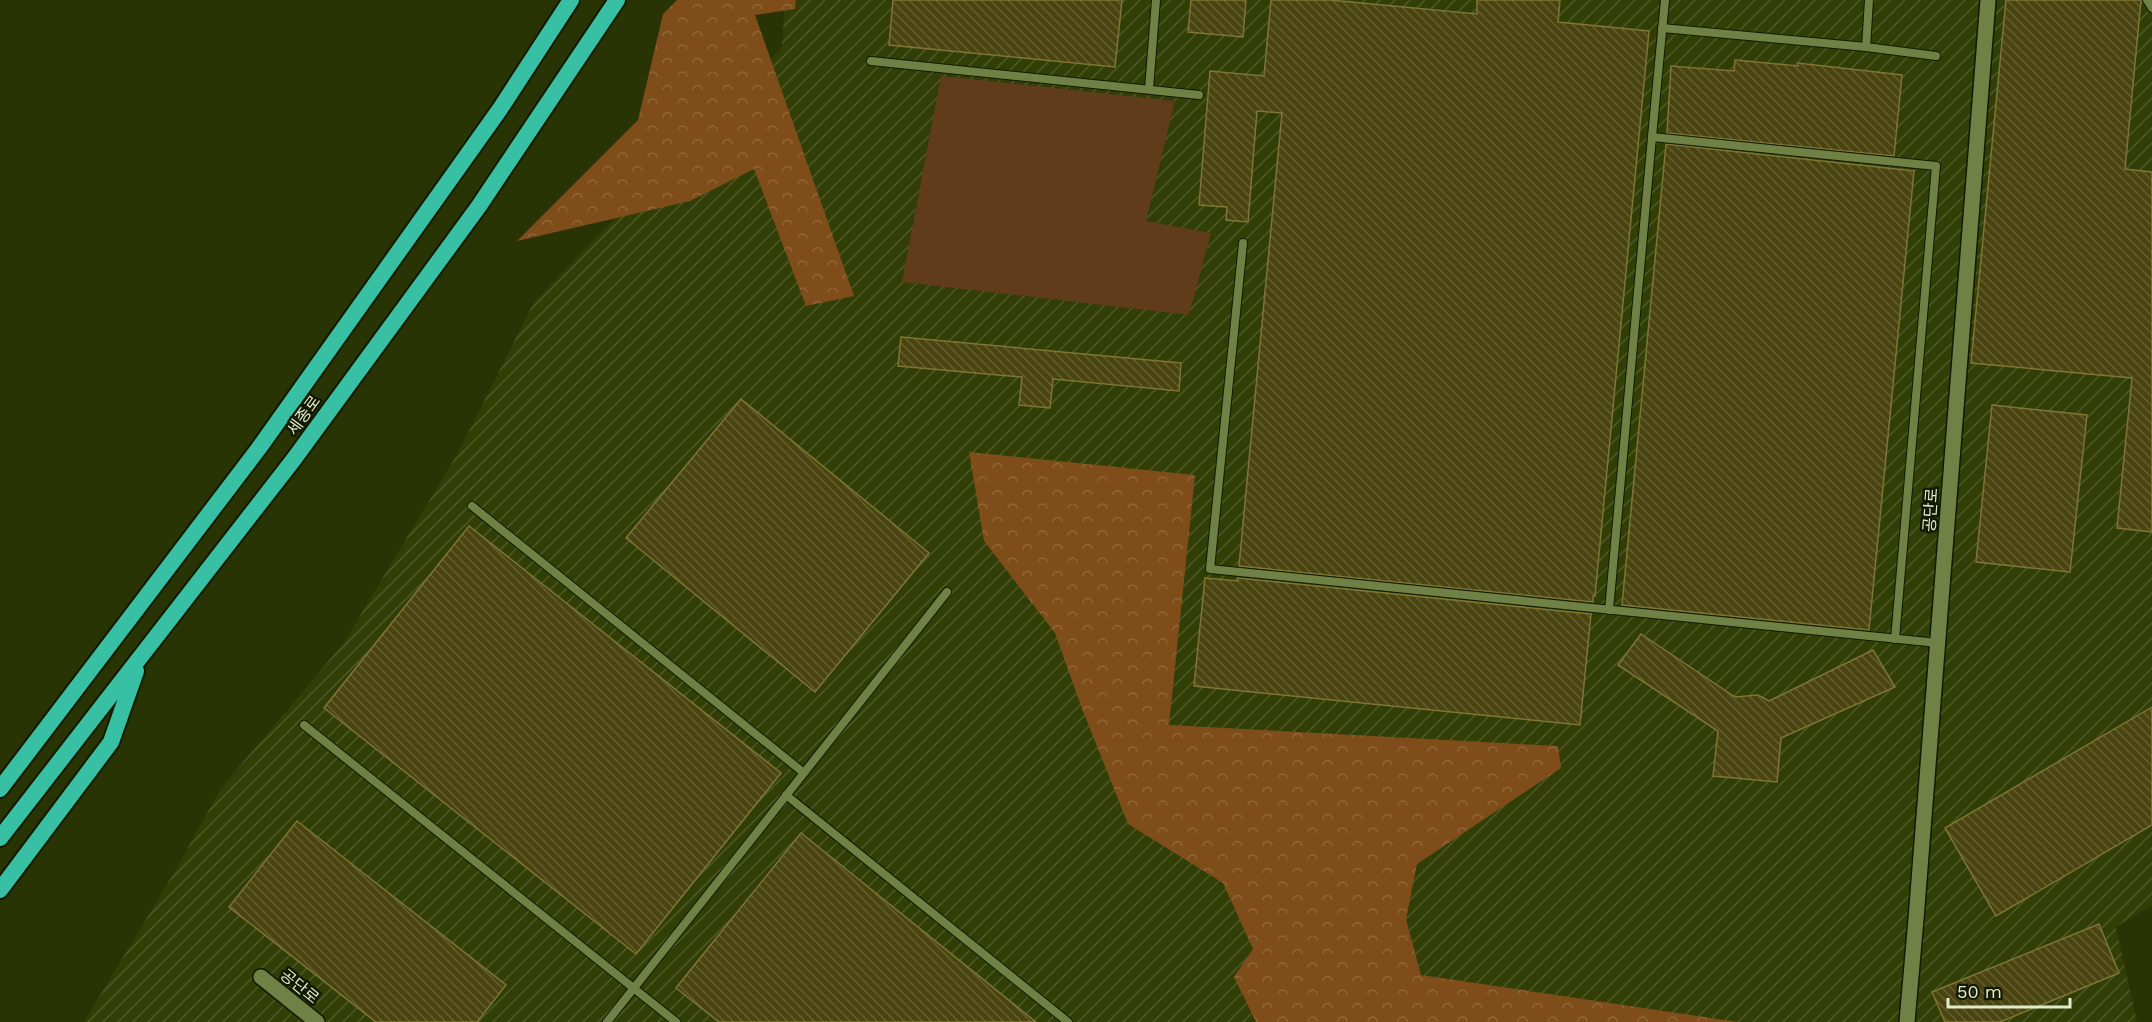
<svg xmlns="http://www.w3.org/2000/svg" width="2152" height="1022" font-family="'Work Sans','Noto Sans KR',sans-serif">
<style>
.industrial{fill:url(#industrial-furrows)}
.forest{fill:url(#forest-crowns)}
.garden{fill:#603c1a}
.building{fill:url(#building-back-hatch);stroke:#7e7634;stroke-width:1.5}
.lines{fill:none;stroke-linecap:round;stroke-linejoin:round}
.service-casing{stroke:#121a00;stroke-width:10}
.minor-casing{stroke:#121a00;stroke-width:18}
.tertiary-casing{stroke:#121a00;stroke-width:18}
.trunk-casing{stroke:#121a00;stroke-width:20}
.service{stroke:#6f8145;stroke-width:8}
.minor{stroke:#6f8145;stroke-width:15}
.tertiary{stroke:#6f8145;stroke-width:15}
.trunk{stroke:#37c0a4;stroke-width:16}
.labels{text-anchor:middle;stroke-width:5;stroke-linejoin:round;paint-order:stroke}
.street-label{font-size:16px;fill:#e1eccd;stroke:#131902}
</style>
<defs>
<pattern id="industrial-furrows" width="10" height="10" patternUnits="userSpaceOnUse" patternTransform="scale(1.5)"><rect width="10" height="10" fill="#313e06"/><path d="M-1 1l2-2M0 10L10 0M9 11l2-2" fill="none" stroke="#4f5a29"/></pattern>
<pattern id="forest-crowns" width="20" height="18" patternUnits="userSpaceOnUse" patternTransform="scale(1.5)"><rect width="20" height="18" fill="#7e4d1a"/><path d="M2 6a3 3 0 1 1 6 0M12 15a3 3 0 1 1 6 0" fill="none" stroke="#90673a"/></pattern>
<pattern id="building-back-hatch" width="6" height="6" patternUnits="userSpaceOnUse" patternTransform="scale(1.5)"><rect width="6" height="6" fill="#4a4411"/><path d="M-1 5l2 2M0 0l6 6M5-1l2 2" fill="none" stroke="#645f32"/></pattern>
</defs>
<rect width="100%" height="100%" fill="#283404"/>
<polygon class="industrial" points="785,0 2152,0 2152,905 2116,927 2137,1022 84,1022 175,871 221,788 343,644 458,453 534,302 782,47"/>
<g class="forest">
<polygon points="677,0 796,0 795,9 755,15 854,296 806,306 754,169 690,201 517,241 638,120 663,14"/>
<polygon points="969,452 1195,475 1169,725 1558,746 1561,768 1417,864 1406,919 1421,975 1738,1022 1256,1022 1234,977 1253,949 1223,883 1128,824 1081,706 1055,633 984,541"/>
</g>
<polygon class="garden" points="941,76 1175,101 1146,221 1211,233 1189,315 902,282"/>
<g class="building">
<polygon points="893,0 1122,0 1115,67 889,45"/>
<polygon points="1191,0 1246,0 1243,37 1188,32"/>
<polygon points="1271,0 1330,0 1477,14 1477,0 1560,0 1558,22 1649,31 1595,596 1593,596 1593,602 1239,566 1282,113 1257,111 1248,222 1226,220 1227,207 1199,205 1210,71 1264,76"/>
<polygon points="2006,0 2141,0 2125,169 2152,172 2152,532 2117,528 2132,378 1971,363"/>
<polygon points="1735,60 1798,66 1798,63 1902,75 1894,156 1667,133 1671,66 1734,71"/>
<polygon points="1666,144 1914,171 1869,630 1622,605"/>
<polygon points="901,337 1181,363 1179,391 1053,379 1050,408 1019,405 1022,377 898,366"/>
<polygon points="741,399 929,553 815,692 626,538"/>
<polygon points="1992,405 2087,415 2070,572 1976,562"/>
<polygon points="469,526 781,773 636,954 324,708"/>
<polygon points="1205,578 1238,581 1238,578 1591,614 1580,725 1194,686"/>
<polygon points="1641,634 1735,697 1758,695 1769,701 1873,650 1895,687 1781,738 1777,782 1713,776 1718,731 1618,665"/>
<polygon points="2152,707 2152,825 1996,916 1945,828"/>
<polygon points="297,821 506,985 477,1022 376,1022 229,907"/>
<polygon points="801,833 1036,1022 719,1022 676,988"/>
<polygon points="2099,924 2119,973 2000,1022 1945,1022 1932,992"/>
</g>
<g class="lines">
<defs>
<g id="service">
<polyline points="2147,0 2152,8"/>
<polyline points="1662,28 1866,47 1936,56"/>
<polyline points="1866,47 1869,0"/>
<polyline points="871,61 1199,95"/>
<polyline points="1149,89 1156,0"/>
<polyline points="1652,137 1665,0"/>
<polyline points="1243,243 1210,569 1938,643"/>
<polyline points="472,506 804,773"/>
<polyline points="1609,610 1652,137 1936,166 1895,639"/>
<polyline points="304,725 676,1022"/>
<polyline points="786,795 1068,1022"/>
<polyline points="607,1022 947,592"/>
</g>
<polyline id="minor" points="261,977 317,1022"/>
<polyline id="tertiary" points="1907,1022 1916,919 1988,0"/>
<g id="trunk">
<polyline points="0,789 259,448 500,109 571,0"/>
<polyline points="0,838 294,459 479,206 617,0"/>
<polyline points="0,890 111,742 136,671"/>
</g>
</defs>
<use href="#service" class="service-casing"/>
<use href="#minor" class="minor-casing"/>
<use href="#tertiary" class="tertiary-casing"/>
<use href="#trunk" class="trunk-casing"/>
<use href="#service" class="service"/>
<use href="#minor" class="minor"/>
<use href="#tertiary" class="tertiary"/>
<use href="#trunk" class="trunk"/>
</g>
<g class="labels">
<g class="street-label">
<text transform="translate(303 415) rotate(-54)" y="6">세종로</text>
<text transform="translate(1930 510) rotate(-86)" y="6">공단로</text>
<text transform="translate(300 986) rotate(39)" y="6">공단로</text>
</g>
</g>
<path d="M1948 998v9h122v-9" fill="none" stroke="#e1eccd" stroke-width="3"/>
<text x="1957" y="998" font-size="18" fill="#e1eccd" stroke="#131902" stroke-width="4.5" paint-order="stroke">50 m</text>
</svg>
